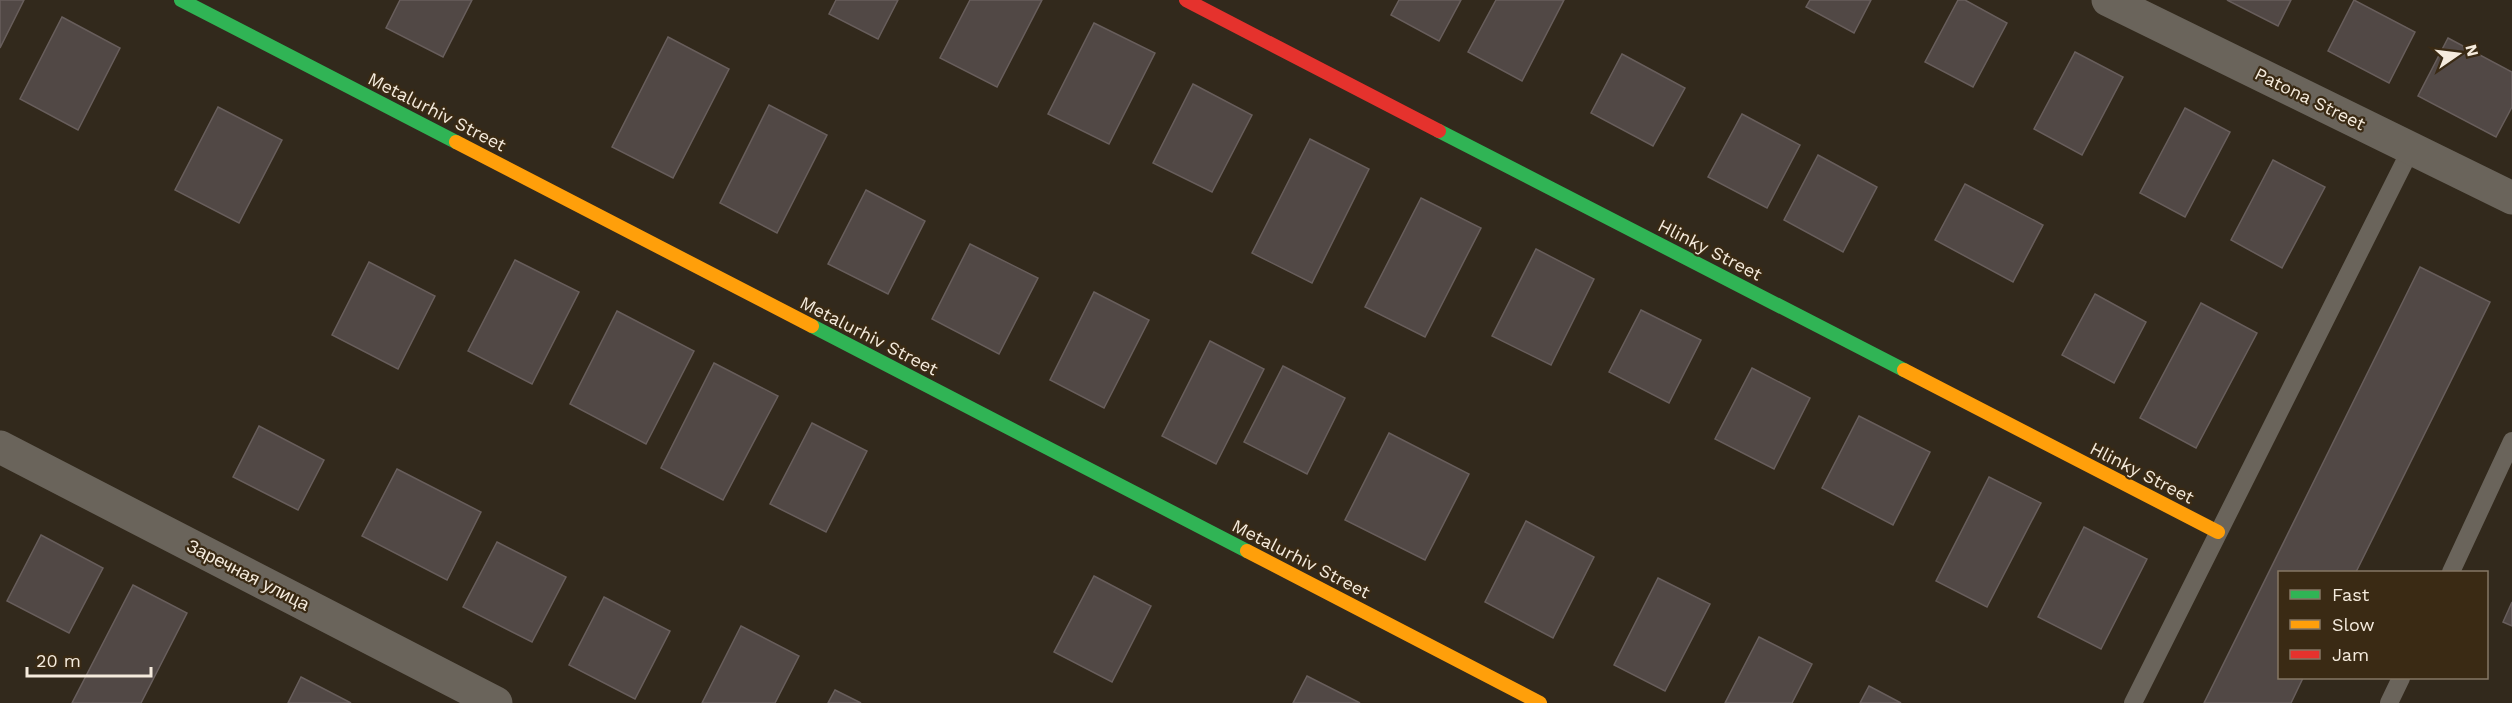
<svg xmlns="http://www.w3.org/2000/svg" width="2512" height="703" font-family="'Work Sans',sans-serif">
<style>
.building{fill:#514845;stroke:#685e5c;stroke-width:1.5}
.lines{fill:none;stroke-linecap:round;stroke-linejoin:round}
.lane{stroke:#6a645b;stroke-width:18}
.street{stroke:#6a645b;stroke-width:33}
.fast{stroke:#30b455;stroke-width:14}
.slow{stroke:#ff9f0a;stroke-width:14}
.jam{stroke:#e5322d;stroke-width:14}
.labels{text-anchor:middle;stroke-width:4.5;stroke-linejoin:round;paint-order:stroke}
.street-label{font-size:18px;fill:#f5ebdd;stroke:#3a2a14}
</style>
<rect width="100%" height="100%" fill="#32291c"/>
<g class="building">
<polygon points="0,0 24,0 0,48"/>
<polygon points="400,0 472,0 443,57 386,28"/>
<polygon points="836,0 898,0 878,39 829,14"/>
<polygon points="970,0 1042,0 997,87 940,58"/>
<polygon points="1399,0 1461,0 1439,41 1391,15"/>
<polygon points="1496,0 1564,0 1522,81 1468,52"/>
<polygon points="1810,0 1871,0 1854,33 1806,7"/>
<polygon points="1958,0 1965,0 2007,23 1973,87 1925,62"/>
<polygon points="2227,0 2291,0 2278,26"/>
<polygon points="2354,0 2415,32 2389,83 2328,51"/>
<polygon points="62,17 120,48 78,130 20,99"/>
<polygon points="1094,23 1155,53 1109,144 1048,114"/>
<polygon points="668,37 729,69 673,178 612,147"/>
<polygon points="2448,38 2512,72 2512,107 2496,137 2418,96"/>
<polygon points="2075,52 2123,77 2082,155 2034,129"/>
<polygon points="1622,54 1685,88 1653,146 1591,113"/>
<polygon points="1193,84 1252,115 1212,192 1153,163"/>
<polygon points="769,105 827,135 777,233 720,203"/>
<polygon points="218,107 282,140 239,223 175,190"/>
<polygon points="2185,108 2230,132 2185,217 2140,193"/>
<polygon points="1742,114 1800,145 1767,208 1708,177"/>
<polygon points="1310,139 1369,169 1312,283 1252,253"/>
<polygon points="1818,155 1877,187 1843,252 1784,220"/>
<polygon points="2273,160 2325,187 2282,268 2231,240"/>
<polygon points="1965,184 2043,225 2013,282 1935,240"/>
<polygon points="866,190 925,221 888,294 828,264"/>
<polygon points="1421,198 1481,228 1425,337 1365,307"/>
<polygon points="970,244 1038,278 999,354 932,319"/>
<polygon points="1536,249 1594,279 1551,365 1492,336"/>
<polygon points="515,260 579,292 532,384 468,351"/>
<polygon points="369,262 435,296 398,369 332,335"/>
<polygon points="2420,267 2490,302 2356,572 2280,572 2280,678 2303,678 2291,703 2204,703"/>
<polygon points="1094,292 1149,320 1104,408 1050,380"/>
<polygon points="2095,294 2146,322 2114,383 2062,355"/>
<polygon points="2201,303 2257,333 2196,448 2140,418"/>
<polygon points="1641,310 1701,340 1669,403 1609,372"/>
<polygon points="617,311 694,351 646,444 570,404"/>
<polygon points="1210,341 1264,369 1216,464 1162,436"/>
<polygon points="714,363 778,396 723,500 661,468"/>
<polygon points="1283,366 1345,398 1307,474 1244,442"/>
<polygon points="1752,368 1810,398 1774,469 1715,439"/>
<polygon points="1859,416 1930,452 1893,525 1822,488"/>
<polygon points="812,423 867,451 826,532 770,504"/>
<polygon points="259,426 324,460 298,510 233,477"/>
<polygon points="1389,433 1469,474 1425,560 1345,520"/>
<polygon points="397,469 481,512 447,580 362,536"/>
<polygon points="1989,477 2041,503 1987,607 1936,581"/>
<polygon points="1526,521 1594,557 1553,638 1485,602"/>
<polygon points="2084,527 2147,559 2101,649 2038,617"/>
<polygon points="41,535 103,568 69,633 7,601"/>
<polygon points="497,542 566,577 532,642 463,607"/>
<polygon points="1094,576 1151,606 1112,682 1054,652"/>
<polygon points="1658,578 1710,604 1665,691 1614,665"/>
<polygon points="133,585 187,613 141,703 72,703"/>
<polygon points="604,597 670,631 635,699 569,665"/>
<polygon points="2512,602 2512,626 2503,622"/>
<polygon points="741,626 799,656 775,703 702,703"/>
<polygon points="1759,637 1812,664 1792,703 1725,703"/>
<polygon points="1307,676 1360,703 1293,703"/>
<polygon points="301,677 351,703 288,703"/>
<polygon points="1869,686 1901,703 1860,703"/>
<polygon points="835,690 861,703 828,703"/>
</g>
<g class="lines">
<g class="lane">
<polyline points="2451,572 2512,441"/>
<polyline points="2133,703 2411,149"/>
<polyline points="2389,703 2401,678"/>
</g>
<g class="street">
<polyline points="2108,0 2512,198"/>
<polyline points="0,447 496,703"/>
</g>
<g class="fast">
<polyline points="181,0 456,142"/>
<polyline points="1439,131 1904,370"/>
<polyline points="812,326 1247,551"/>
</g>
<g class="slow">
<polyline points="456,142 812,326"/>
<polyline points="1904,370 2218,532"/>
<polyline points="1247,551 1540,703"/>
</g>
<polyline class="jam" points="1186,0 1439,131"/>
</g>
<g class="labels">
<g class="street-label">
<text transform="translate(2310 99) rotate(26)" y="6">Patona Street</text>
<text transform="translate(437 112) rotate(27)" y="6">Metalurhiv Street</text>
<text transform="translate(1710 250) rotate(27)" y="6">Hlinky Street</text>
<text transform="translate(869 336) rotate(27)" y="6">Metalurhiv Street</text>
<text transform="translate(2142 473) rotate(27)" y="6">Hlinky Street</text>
<text transform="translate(1301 559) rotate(27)" y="6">Metalurhiv Street</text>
<text transform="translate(248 575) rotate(27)" y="6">Заречная улица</text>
</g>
</g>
<rect x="2278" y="571" width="210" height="108" fill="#3a2a14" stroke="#857764" stroke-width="1.5"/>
<rect x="2290" y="590" width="30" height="9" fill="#30b455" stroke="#857764" stroke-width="1.5"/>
<text x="2332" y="601" font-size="18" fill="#f5ebdd">Fast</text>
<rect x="2290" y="620" width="30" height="9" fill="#ff9f0a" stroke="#857764" stroke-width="1.5"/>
<text x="2332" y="631" font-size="18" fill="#f5ebdd">Slow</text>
<rect x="2290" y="650" width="30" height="9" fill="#e5322d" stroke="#857764" stroke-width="1.5"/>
<text x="2332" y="661" font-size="18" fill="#f5ebdd">Jam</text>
<g transform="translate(2458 54) rotate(76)" stroke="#3a2a14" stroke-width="4.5" paint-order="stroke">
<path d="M0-4.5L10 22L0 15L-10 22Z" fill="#f5ebdd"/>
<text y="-9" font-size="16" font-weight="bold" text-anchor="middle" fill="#f5ebdd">N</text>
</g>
<path d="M27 667v9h124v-9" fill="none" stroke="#f5ebdd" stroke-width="3"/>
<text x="36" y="667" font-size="18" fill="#f5ebdd" stroke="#3a2a14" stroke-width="4.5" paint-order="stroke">20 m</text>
</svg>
